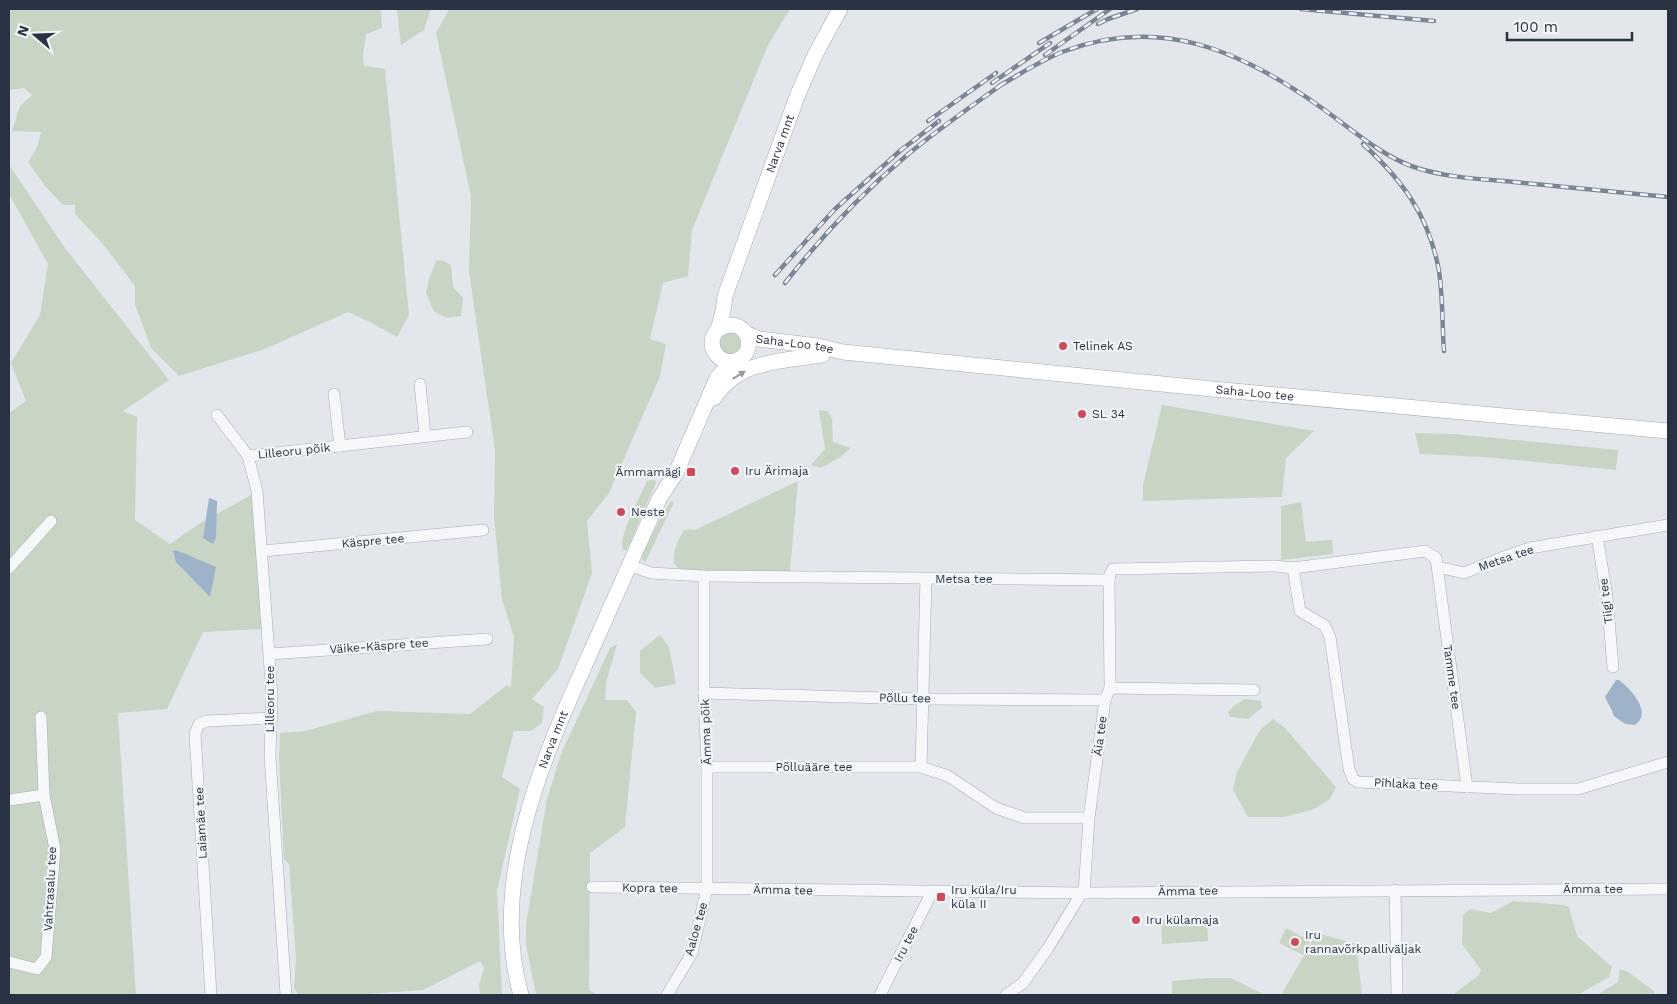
<svg xmlns="http://www.w3.org/2000/svg" width="1677" height="1004" font-family="'Work Sans',sans-serif">
<style>
.green{fill:#c8d5c4}
.water{fill:#9eb3ca}
.lines{fill:none;stroke-linecap:round;stroke-linejoin:round}
.minor-casing{stroke:#a8adb5;stroke-width:12}
.major-casing{stroke:#a2aab6;stroke-width:16}
.minor{stroke:#f5f7f9;stroke-width:11}
.major{stroke:#fff;stroke-width:15}
.rail-casing{stroke:#7c8594;stroke-width:4.5}
.rail{stroke:#f2f5f8;stroke-width:2.5;stroke-dasharray:8;stroke-linecap:butt}
.oneway{fill:#9499a1}
.poi-dot{fill:#ce495c;stroke:#f2f5f8;stroke-width:2}
.labels{text-anchor:middle;stroke-width:4.5;stroke-linejoin:round;paint-order:stroke}
.street-label{font-size:12px;fill:#2a3343;stroke:#f2f5f8}
.poi-label{font-size:12px;fill:#2a3343;stroke:#f2f5f8;text-anchor:start}
</style>
<rect width="100%" height="100%" fill="#e3e6eb"/>
<g class="green">
<polygon points="9,9 381,9 382,28 366,34 363,56 364,66 385,69 409,315 397,337 370,322 348,312 265,349 179,376 151,348 135,304 135,286 102,243 75,214 75,205 63,205 46,187 28,162 37,148 41,132 12,131 20,106 32,95 24,88 9,90"/>
<polygon points="397,9 431,9 424,30 401,45"/>
<polygon points="449,9 790,9 768,45 692,230 688,276 663,283 650,339 666,344 660,376 609,493 587,521 592,573 558,669 532,699 544,707 542,723 531,731 514,731 502,777 520,789 497,891 502,995 480,995 479,985 484,968 480,961 423,990 355,995 299,995 294,988 296,959 289,864 284,859 279,759 280,733 305,731 377,711 470,714 507,685 511,687 514,637 502,599 494,517 495,450 469,272 471,196 436,33"/>
<polygon points="9,165 65,248 169,380 123,411 137,417 135,520 170,544 202,522 251,495 260,553 263,629 203,632 167,709 118,713 136,995 9,995 9,413 26,401 11,363 40,315 48,264 9,194"/>
<polygon points="442,260 451,265 453,287 463,298 461,316 446,318 434,311 426,293 429,279 436,261"/>
<polygon points="726,331 739,333 744,345 733,356 722,353 718,341"/>
<polygon points="1162,405 1314,431 1286,458 1282,497 1143,501 1143,485"/>
<polygon points="819,410 827,411 832,418 833,442 851,448 839,458 821,468 811,465 825,449"/>
<polygon points="1415,433 1454,434 1618,450 1616,470 1486,457 1420,454"/>
<path d="M 650,480 L 655,480 L 656,483 L 627,550 L 623,550 C 617,538 641,495 647,481 Z"/>
<path d="M 798,481 L 790,571 L 696,570 L 680,569 L 674,564 C 673,551 677,542 684,530 L 689,529 L 695,530 Z"/>
<polygon points="671,501 674,502 645,563 641,557 660,519"/>
<polygon points="1301,502 1306,542 1332,540 1333,554 1281,560 1281,506"/>
<polygon points="660,635 669,647 676,684 655,688 640,673 640,651"/>
<polygon points="617,644 606,683 605,700 627,700 636,712 625,827 590,853 589,990 597,995 536,995 526,945 526,925 547,799 561,754 610,648"/>
<polygon points="1245,699 1261,701 1262,708 1248,719 1230,717 1228,712 1235,705"/>
<polygon points="1273,719 1285,728 1336,787 1330,799 1312,810 1283,817 1248,817 1233,790 1237,772 1260,730"/>
<polygon points="1513,901 1564,905 1569,907 1577,936 1612,967 1609,977 1578,995 1454,995 1455,993 1479,975 1481,970 1462,944 1463,915 1470,909 1491,913"/>
<polygon points="1207,917 1208,941 1162,944 1161,920"/>
<polygon points="1286,928 1310,941 1303,955 1279,943"/>
<polygon points="1317,933 1356,944 1362,995 1281,995"/>
<polygon points="1620,969 1628,972 1654,991 1654,995 1597,995 1618,982"/>
<polygon points="1207,978 1231,978 1265,995 1172,995 1172,981"/>
</g>
<g class="water">
<polygon points="209,498 217,501 216,537 213,544 203,538"/>
<polygon points="176,550 216,567 210,597 176,562 173,551"/>
<path d="M 1616,680 L 1619,680 C 1631,689 1653,713 1635,725 L 1625,724 L 1614,716 C 1612,709 1608,704 1605,697 Z"/>
</g>
<g class="lines">
<defs>
<g id="minor">
<polyline points="420,384 425,436"/>
<polyline points="334,394 340,446"/>
<polyline points="217,415 248,456 257,491 272,696 270,756 286,995"/>
<polyline points="248,456 467,432"/>
<polyline points="1597,536 1607,597 1613,667"/>
<polyline points="263,551 483,530"/>
<polyline points="629,565 651,573 704,576 1109,580 1110,574 1113,569 1275,566 1293,568 1300,611 1325,626 1330,637 1349,769 1353,779 1358,782 1519,789 1578,789 1668,762"/>
<polyline points="1438,567 1464,573 1501,558 1530,548 1668,525"/>
<polyline points="9,568 51,521"/>
<polyline points="1293,568 1425,551 1436,558 1467,787"/>
<polyline points="270,654 487,639"/>
<polyline points="1110,688 1254,690"/>
<polyline points="704,693 922,699 1105,700"/>
<polyline points="707,767 921,767 948,776 996,808 1025,818 1089,818"/>
<polyline points="921,767 926,579"/>
<polyline points="9,800 44,795"/>
<polyline points="592,887 1084,893 1668,889"/>
<polyline points="1395,890 1397,995"/>
<polyline points="1084,893 1089,818 1105,700 1110,688 1109,580"/>
<polyline points="9,962 37,969 46,957 55,849 44,795 41,717"/>
<polyline points="211,995 195,734 199,724 207,721 271,718"/>
<polyline points="667,995 692,953 707,888 707,767 704,693 704,576"/>
<polyline points="880,995 932,892"/>
<polyline points="1006,995 1023,983 1048,948 1078,899 1080,893"/>
</g>
<g id="major">
<path id="s1" d="M 719,329 C 747,312 761,355 734,361 C 720,364 709,350 713,337 C 715,332 719,329 720,323 C 723,314 724,305 725,296 L 798,94 L 815,55 L 840,9"/>
<path id="s2" d="M 747,334 L 759,339 L 818,346 L 843,352 L 1212,389 L 1668,431"/>
<path d="M 714,398 C 738,360 783,361 822,355"/>
<path id="s3" d="M 521,995 C 488,879 545,753 592,649 C 614,599 637,549 659,499 L 676,473 L 717,378 L 731,362"/>
</g>
</defs>
<use href="#minor" class="minor-casing"/>
<use href="#major" class="major-casing"/>
<use href="#minor" class="minor"/>
<use href="#major" class="major"/>
<defs>
<g id="rail">
<polyline points="1301,9 1434,21"/>
<polyline points="1098,24 1108,19 1137,9"/>
<polyline points="1039,43 1097,9"/>
<polyline points="1045,55 1110,9"/>
<polyline points="992,83 1050,43"/>
<path d="M 999,86 C 1020,74 1040,61 1062,52 C 1159,15 1240,50 1319,106 C 1349,127 1382,157 1417,168 C 1448,178 1483,179 1514,182 C 1566,187 1617,192 1668,197"/>
<polyline points="928,121 996,73"/>
<path d="M 1363,144 C 1403,181 1429,216 1439,271 C 1443,297 1442,325 1444,351"/>
<polyline points="775,275 835,209 901,150 939,121"/>
<path d="M 785,283 C 821,237 861,194 906,156 C 937,130 970,107 1004,83"/>
</g>
</defs>
<use href="#rail" class="rail-casing"/>
<use href="#rail" class="rail"/>
</g>
<defs><path id="oneway-solid" d="M-6-.8H1V-3.2L6.5 0L1 3.2V.8H-6Z" transform="scale(1.25)"/></defs>
<use class="oneway" href="#oneway-solid" transform="translate(739 375) rotate(-31)"/>
<g class="poi-dot">
<circle cx="1063" cy="346" r="5"/>
<circle cx="1082" cy="414" r="5"/>
<circle cx="735" cy="471" r="5"/>
<rect x="686" y="467" width="10" height="10" rx="2.5"/>
<circle cx="621" cy="512" r="5"/>
<rect x="936" y="892" width="10" height="10" rx="2.5"/>
<circle cx="1136" cy="920" r="5"/>
<circle cx="1295" cy="942" r="5"/>
</g>
<g class="labels">
<g class="street-label">
<text dy="4" stroke="none"><textPath href="#s1" startOffset="309">Narva mnt</textPath></text>
<text dy="4" stroke="none"><textPath href="#s2" startOffset="49">Saha-Loo tee</textPath></text>
<text dy="4" stroke="none"><textPath href="#s2" startOffset="512">Saha-Loo tee</textPath></text>
<text transform="translate(294 451) rotate(-6)" y="4">Lilleoru põik</text>
<text transform="translate(373 541) rotate(-5)" y="4">Käspre tee</text>
<text transform="translate(1506 558) rotate(-19)" y="4">Metsa tee</text>
<text x="964" y="583">Metsa tee</text>
<text transform="translate(1606 601) rotate(-97)" y="4">Tiigi tee</text>
<text transform="translate(379 646) rotate(-4)" y="4">Väike-Käspre tee</text>
<text transform="translate(1452 677) rotate(82)" y="4">Tamme tee</text>
<text transform="translate(905 698) rotate(1)" y="4">Põllu tee</text>
<text transform="translate(270 699) rotate(-90)" y="4">Lilleoru tee</text>
<text transform="translate(706 732) rotate(-92)" y="4">Ämma põik</text>
<text transform="translate(1100 736) rotate(-82)" y="4">Äia tee</text>
<text dy="4" stroke="none"><textPath href="#s3" startOffset="262">Narva mnt</textPath></text>
<text x="814" y="771">Põlluääre tee</text>
<text transform="translate(1406 784) rotate(3)" y="4">Pihlaka tee</text>
<text transform="translate(201 823) rotate(-93)" y="4">Laiamäe tee</text>
<text transform="translate(650 888) rotate(1)" y="4">Kopra tee</text>
<text transform="translate(50 889) rotate(-87)" y="4">Vahtrasalu tee</text>
<text x="1593" y="893">Ämma tee</text>
<text transform="translate(783 890) rotate(1)" y="4">Ämma tee</text>
<text transform="translate(1188 891) rotate(-1)" y="4">Ämma tee</text>
<text transform="translate(696 929) rotate(-74)" y="4">Aaloe tee</text>
<text transform="translate(906 944) rotate(-63)" y="4">Iru tee</text>
</g>
<g class="poi-label">
<text x="1073" y="350">Telinek AS</text>
<text x="1092" y="418">SL 34</text>
<text x="745" y="475">Iru Ärimaja</text>
<text x="681" y="476" text-anchor="end">Ämmamägi</text>
<text x="631" y="516">Neste</text>
<text x="951" y="894">Iru küla/Iru<tspan x="951" dy="14">küla II</tspan></text>
<text x="1146" y="924">Iru külamaja</text>
<text x="1305" y="939">Iru<tspan x="1305" dy="14">rannavõrkpalliväljak</tspan></text>
</g>
</g>
<rect width="1677" height="1004" fill="none" stroke="#2a3343" stroke-width="20"/>
<g transform="translate(35 35) rotate(289)" stroke="#f2f5f8" stroke-width="4" paint-order="stroke">
<path d="M0-4L9 19L0 12L-9 19Z" fill="#2a3343"/>
<text y="-8" font-size="14" font-weight="bold" text-anchor="middle" fill="#2a3343">N</text>
</g>
<path d="M1507 32v8h125v-8" fill="none" stroke="#2a3343" stroke-width="2.5"/>
<text x="1514" y="32" font-size="15" fill="#2a3343" stroke="#f2f5f8" stroke-width="4" paint-order="stroke">100 m</text>
</svg>
